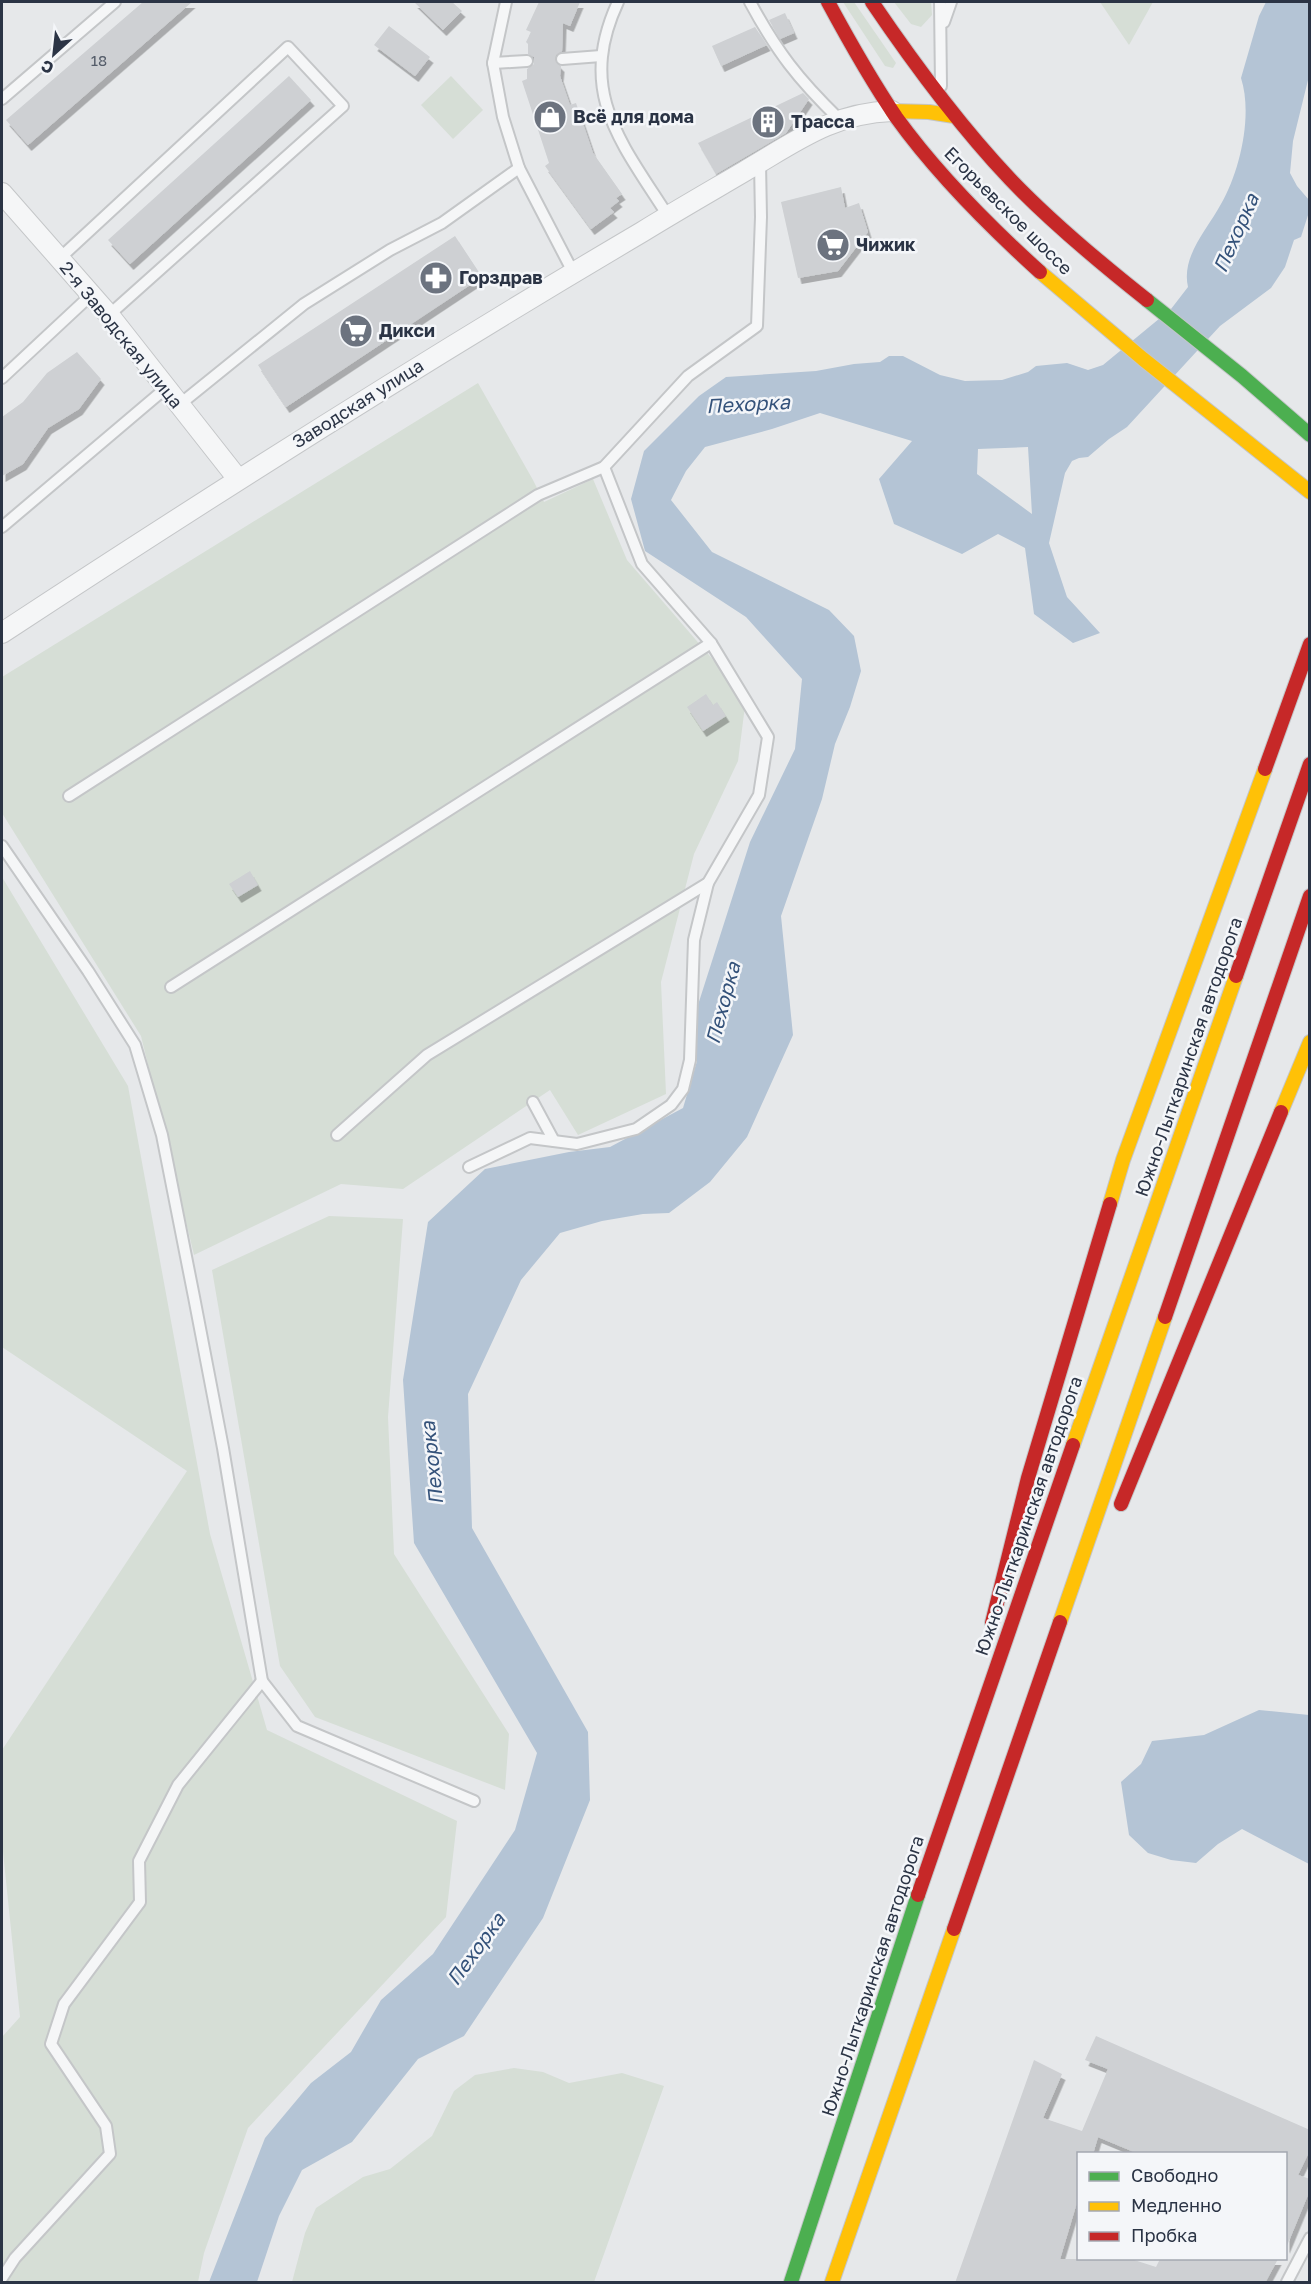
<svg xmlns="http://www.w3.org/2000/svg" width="1311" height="2284" font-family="'Golos Text',sans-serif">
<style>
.green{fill:#d6ded6}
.water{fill:#b4c4d5;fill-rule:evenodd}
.building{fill:#ced0d3;filter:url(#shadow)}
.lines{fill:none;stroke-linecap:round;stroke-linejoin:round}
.lane-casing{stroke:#c4c6c8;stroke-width:14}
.street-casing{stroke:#c4c6c8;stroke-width:22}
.fast-casing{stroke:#c4c6c8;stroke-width:16}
.slow-casing{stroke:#c4c6c8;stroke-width:16}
.jam-casing{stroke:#c4c6c8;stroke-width:16}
.lane{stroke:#f5f6f7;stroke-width:10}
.street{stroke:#f5f6f7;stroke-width:20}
.fast{stroke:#4caf50;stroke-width:14}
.slow{stroke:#ffc107;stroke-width:14}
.jam{stroke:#c62828;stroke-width:14}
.labels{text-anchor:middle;stroke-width:5;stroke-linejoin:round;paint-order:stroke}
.number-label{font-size:15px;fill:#545c69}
.poi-label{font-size:18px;font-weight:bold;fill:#2b3445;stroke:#f4f6f9;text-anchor:start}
.street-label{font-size:18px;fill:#2b3445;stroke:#f4f6f9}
.water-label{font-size:20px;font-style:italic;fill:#34527a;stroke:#f4f6f9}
</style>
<defs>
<filter id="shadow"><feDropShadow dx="3.5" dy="6" stdDeviation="0" flood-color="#0004"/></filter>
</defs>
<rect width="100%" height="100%" fill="#e6e8ea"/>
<g class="green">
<polygon points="843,2 854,2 896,63 893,68 885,66"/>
<polygon points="894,2 931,2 932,15 921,27 911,24"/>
<polygon points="1100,2 1153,2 1129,45"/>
<polygon points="451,76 483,110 453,139 421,105"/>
<polygon points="478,383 533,480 544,502 593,479 627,560 746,698 738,761 694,854 661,982 666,1094 578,1135 550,1090 403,1189 341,1184 194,1255 141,1036 2,813 2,677"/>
<polygon points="2,877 128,1086 210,1534 267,1730 457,1821 446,1917 248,2128 204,2253 198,2282 2,2282 2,2037 20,2017 2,1842 2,1750 187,1471 2,1347"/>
<polygon points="329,1216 403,1219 388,1417 394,1554 509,1734 505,1790 315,1717 280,1666 212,1270"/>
<polygon points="514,2068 543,2072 569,2083 622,2073 664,2086 594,2282 292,2282 305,2233 316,2208 363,2177 390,2169 432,2136 454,2091 475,2075"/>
</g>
<g class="water">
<path d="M 1266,2 L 1309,2 L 1309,76 L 1293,141 L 1290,173 L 1297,186 L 1309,200 L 1309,212 L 1301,237 L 1294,240 L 1285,267 L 1271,288 L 1220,326 L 1127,427 L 1109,439 L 1088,457 L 1079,458 L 1072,461 L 1065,473 L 1049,543 L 1067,597 L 1100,633 L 1073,643 L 1034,614 L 1025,548 L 998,534 L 962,554 L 894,524 L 879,479 L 912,441 L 820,413 L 772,429 L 705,447 L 686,471 L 671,500 L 712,552 L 829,610 L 854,636 L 861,671 L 850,707 L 835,744 L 822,799 L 781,916 L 793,1035 L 747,1137 L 710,1182 L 669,1213 L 643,1214 L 602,1221 L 560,1233 L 521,1280 L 468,1394 L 472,1528 L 588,1732 L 590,1800 L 543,1918 L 464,2036 L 418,2059 L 352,2142 L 302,2170 L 279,2216 L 257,2282 L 209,2282 L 265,2138 L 311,2083 L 351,2052 L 381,2000 L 433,1954 L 515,1830 L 537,1753 L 414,1543 L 403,1380 L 428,1222 L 485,1169 L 569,1152 L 610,1147 L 683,1108 L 697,1061 L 697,1008 L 750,842 L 795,749 L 802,679 L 746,617 L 645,551 L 631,499 L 644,451 L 699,396 L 726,377 L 816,371 L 854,364 L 880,362 L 889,356 L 903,356 L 940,375 L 965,381 L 1002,380 L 1028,372 L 1036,366 L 1067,363 L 1088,370 L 1103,365 L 1171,309 L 1188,287 C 1181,256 1207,230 1221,204 C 1240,171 1253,115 1241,78 L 1259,16 ZM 1028,447 L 1032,514 L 977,474 L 978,449 Z"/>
<polygon points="1259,1710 1309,1715 1309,1864 1242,1829 1218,1844 1196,1863 1171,1860 1148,1853 1129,1835 1121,1782 1141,1764 1152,1741 1204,1735"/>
</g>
<g class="building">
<polygon points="143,2 192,2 28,145 6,120"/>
<polygon points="414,2 452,2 462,11 443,30"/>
<polygon points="539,2 580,2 570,26 563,23 562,51 556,55 555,60 561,66 560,76 570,105 576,103 593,153 622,194 616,198 619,201 610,208 614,212 591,229 545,166 549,163 522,81 527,79 527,69 534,64 534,57 528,54 528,44 526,42 531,32 526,30"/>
<polygon points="785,13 794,33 780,39 769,20"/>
<polygon points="389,26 430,57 415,76 374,45"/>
<polygon points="755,27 767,45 721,66 712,46"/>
<polygon points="289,76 311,100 130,264 108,240"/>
<polygon points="803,93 809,99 786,133 716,174 698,143"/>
<polygon points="841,187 845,208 859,203 868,232 838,271 798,278 781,202"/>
<polygon points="455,236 482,277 286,407 258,365"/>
<polygon points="77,352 101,379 79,409 48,428 23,464 2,476 2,417 23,402 47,373"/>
<polygon points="706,694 713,705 717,702 726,716 703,731 687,707"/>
<polygon points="250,871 258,885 238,897 229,884"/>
<polygon points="1096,2036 1310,2130 1310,2150 1298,2175 1310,2179 1310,2190 1286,2248 1286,2154 1139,2154 1098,2137 1093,2154 1078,2154 1078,2199 1060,2259 1131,2259 1156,2267 1160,2259 1278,2259 1265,2283 955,2283 1034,2060 1062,2074 1043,2118 1082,2131 1108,2069 1085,2060"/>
</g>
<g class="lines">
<defs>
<g id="lane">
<polyline points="506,2 493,63 503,117 519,168 573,272"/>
<path d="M 618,2 C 576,92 621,142 668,216"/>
<path d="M 750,2 C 777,52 798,79 839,119"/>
<polyline points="940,2 941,86"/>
<polyline points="944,22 951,2"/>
<polyline points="562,59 601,56"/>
<polyline points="493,63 527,61"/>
<polyline points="2,99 115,2"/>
<polyline points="59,259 288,47 343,106 109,315"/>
<polyline points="2,378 91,295"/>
<polyline points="179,405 304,304 390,250 442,223 519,168"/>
<polyline points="2,527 166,388"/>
<polyline points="69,796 538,495 604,467 688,376 757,326 761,217 760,163"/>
<polyline points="2,846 88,971 135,1045 162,1135 194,1297 223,1448 262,1681 297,1726 474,1801"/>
<polyline points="171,987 711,643 642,564 604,467"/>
<polyline points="533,1102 554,1141"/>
<polyline points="337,1135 427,1055 708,883 759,795 768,737 711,643"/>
<polyline points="469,1167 530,1138 577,1144 636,1129 671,1105 683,1089 690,1060 694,940 708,883"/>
<polyline points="2,2278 15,2258 110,2154 106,2126 51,2044 64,2004 140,1902 139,1861 178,1785 262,1681"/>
<polyline points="1287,2282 1310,2238"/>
</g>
<g id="street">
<polyline points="2,193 109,315 238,479"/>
<path d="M 2,633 C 212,495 425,360 642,232 C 676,211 711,191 745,171 C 795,142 832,113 892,111"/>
</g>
<g id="fast">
<polyline points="1147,300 1242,376 1310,435"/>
<polyline points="791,2282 918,1895"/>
</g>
<g id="slow">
<polyline points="892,111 929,112 954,116"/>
<polyline points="1040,272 1143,359 1310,492"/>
<polyline points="1281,1112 1310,1042"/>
<polyline points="1110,1204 1123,1160 1265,769"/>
<polyline points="1073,1445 1236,976"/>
<polyline points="1060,1622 1165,1317"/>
<polyline points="832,2282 954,1929"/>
</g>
<g id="jam">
<path d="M 828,2 C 849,41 871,80 896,117 C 937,174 988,225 1040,272"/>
<path d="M 872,2 C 914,64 958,124 1010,179 C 1052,223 1099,262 1147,300"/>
<polyline points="1265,769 1310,644"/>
<polyline points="1236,976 1310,764"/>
<polyline points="1165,1317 1310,896"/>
<polyline points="1121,1504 1281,1112"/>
<polyline points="992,1623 1028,1478 1110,1204"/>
<polyline points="918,1895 1073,1445"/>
<polyline points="954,1929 1060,1622"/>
</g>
</defs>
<use href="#lane" class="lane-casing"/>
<use href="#street" class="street-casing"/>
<use href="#fast" class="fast-casing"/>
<use href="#slow" class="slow-casing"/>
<use href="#jam" class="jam-casing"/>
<use href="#lane" class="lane"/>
<use href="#street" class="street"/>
<use href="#fast" class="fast"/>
<use href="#slow" class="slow"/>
<use href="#jam" class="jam"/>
</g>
<defs>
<symbol id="shop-disc" viewBox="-11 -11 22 22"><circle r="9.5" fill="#6c737f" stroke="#f4f6f9"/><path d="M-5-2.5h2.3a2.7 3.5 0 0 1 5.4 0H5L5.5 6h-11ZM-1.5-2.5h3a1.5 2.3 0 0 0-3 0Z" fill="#fff"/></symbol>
<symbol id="building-disc" viewBox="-11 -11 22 22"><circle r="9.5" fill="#6c737f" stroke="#f4f6f9"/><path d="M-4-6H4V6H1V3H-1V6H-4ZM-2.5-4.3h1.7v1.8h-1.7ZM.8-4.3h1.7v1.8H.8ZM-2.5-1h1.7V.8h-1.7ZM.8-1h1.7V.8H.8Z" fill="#fff"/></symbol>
<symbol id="supermarket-disc" viewBox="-11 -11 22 22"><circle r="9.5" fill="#6c737f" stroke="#f4f6f9"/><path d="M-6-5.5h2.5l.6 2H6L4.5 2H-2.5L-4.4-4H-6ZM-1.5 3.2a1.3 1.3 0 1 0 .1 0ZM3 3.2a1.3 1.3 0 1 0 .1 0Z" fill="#fff"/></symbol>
<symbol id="pharmacy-disc" viewBox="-11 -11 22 22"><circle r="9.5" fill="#6c737f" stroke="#f4f6f9"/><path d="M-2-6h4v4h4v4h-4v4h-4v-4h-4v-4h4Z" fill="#fff"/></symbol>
</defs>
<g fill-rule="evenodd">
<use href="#shop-disc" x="531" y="98" width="38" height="38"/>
<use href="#building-disc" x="749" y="103" width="38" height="38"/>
<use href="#supermarket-disc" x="814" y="226" width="38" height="38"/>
<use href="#pharmacy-disc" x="417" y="259" width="38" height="38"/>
<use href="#supermarket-disc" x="337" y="312" width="38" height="38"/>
</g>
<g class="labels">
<g class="number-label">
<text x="99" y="66">18</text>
</g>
<g class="poi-label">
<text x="573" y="123">Всё для дома</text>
<text x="791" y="128">Трасса</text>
<text x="856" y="251">Чижик</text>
<text x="459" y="284">Горздрав</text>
<text x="379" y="337">Дикси</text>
</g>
<g class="street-label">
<text transform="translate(1008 211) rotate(45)" y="6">Егорьевское шоссе</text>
<text transform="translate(121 335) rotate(51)" y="6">2-я Заводская улица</text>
<text transform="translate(358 404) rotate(-32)" y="6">Заводская улица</text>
<text transform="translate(1189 1057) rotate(-71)" y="6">Южно-Лыткаринская автодорога</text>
<text transform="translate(1029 1516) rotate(-71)" y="6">Южно-Лыткаринская автодорога</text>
<text transform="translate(873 1976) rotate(-72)" y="6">Южно-Лыткаринская автодорога</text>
</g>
<g class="water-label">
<text transform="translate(1236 233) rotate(-66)" y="7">Пехорка</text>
<text transform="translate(748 404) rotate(-3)" y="7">Пехорка</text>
<text transform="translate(723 1003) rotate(-75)" y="7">Пехорка</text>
<text transform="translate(432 1463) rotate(-96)" y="7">Пехорка</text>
<text transform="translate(476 1949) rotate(-54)" y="7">Пехорка</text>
</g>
</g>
<rect width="1311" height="2284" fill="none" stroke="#2b3445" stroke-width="6"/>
<rect x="1077" y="2152" width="210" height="108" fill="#f4f6f9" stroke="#a4a8b1" stroke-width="1.5"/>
<rect x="1089" y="2172" width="30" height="9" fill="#4caf50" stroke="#a4a8b1" stroke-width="1.5"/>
<text x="1131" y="2182" font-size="18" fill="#2b3445">Свободно</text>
<rect x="1089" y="2202" width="30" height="9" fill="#ffc107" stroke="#a4a8b1" stroke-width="1.5"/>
<text x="1131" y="2212" font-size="18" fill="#2b3445">Медленно</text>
<rect x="1089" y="2232" width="30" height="9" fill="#c62828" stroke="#a4a8b1" stroke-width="1.5"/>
<text x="1131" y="2242" font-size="18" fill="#2b3445">Пробка</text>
<g transform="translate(54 54) rotate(207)" stroke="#f4f6f9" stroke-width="4.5" paint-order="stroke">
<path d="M0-4.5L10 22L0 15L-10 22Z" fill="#2b3445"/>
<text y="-9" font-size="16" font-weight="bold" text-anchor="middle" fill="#2b3445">С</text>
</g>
</svg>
